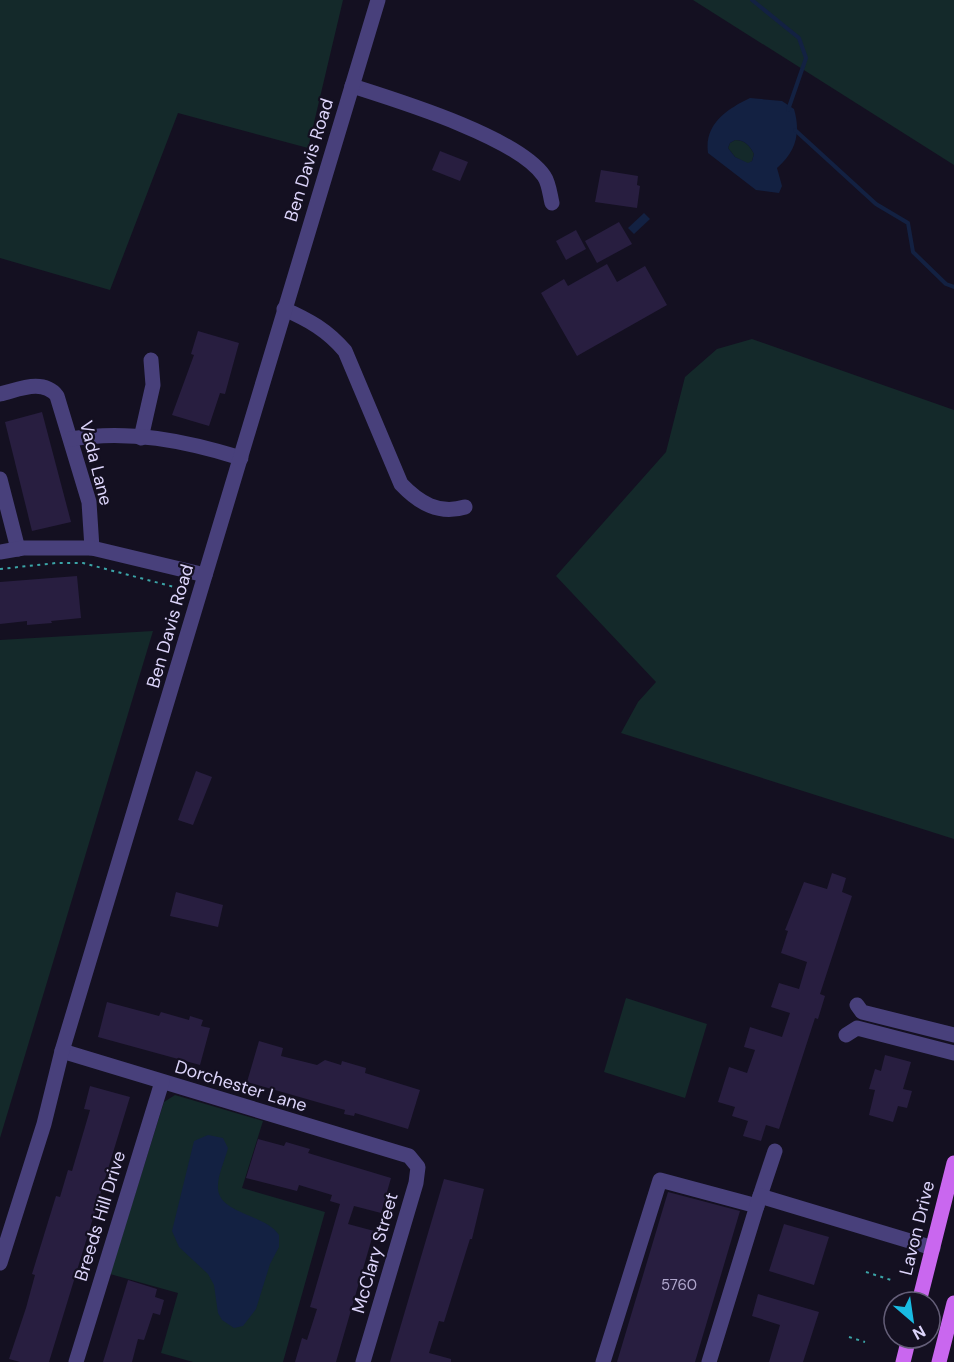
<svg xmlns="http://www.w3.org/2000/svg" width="954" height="1362" font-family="'DM Sans',sans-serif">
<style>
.green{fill:#14292a}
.water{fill:#132142;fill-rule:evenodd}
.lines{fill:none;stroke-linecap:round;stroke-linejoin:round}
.stream{stroke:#132142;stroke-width:4}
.building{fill:#281e40}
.path{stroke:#3ba4a7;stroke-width:2;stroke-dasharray:3 4.5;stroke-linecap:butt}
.minor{stroke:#48407b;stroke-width:15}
.major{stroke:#c967ef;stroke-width:15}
.labels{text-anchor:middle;stroke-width:4.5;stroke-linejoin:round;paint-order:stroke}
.number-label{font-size:15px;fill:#afa6cc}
.street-label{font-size:18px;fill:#dcd4fa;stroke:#141021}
</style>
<rect width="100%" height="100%" fill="#141021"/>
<g class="green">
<polygon points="0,0 343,0 308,148 178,113 110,290 0,258"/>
<polygon points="693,0 954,0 954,165"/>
<path d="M 735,140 C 745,140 750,146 754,154 L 752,161 L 748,164 L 735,157 L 728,148 L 730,143 Z"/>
<polygon points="752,339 954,410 954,839 621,733 638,702 656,682 556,576 666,452 685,377 717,349"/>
<polygon points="153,631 0,1138 0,640"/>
<polygon points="626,998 707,1024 685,1098 604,1072"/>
<polygon points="175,1095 263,1121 242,1188 325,1212 283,1362 193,1362 161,1353 178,1293 110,1274 164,1102"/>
</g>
<g class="water">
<path d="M 750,98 L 782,101 L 794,109 C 801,133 796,152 777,168 L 782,186 L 779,193 L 756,190 L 708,153 C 704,124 727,109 750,98 ZM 735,140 C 745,140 750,146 754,154 L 752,161 L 748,163 L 735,157 L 728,148 L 730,143 Z"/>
<polygon points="644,213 650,219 634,234 628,228"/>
<path d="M 208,1135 L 223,1138 L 228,1148 C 225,1160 217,1176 218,1189 C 220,1214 265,1214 279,1235 L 279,1247 L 270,1264 L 256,1309 L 243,1326 L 234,1328 L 222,1320 L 218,1313 L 214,1285 L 208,1274 L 179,1247 L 172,1231 L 194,1141 Z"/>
</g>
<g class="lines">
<g class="stream">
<polyline points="752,0 799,38 806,58 788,110"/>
<polyline points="795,130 876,204 908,223 913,252 946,284 954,287"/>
</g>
</g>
<g class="building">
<polygon points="440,151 468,162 460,181 432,170"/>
<polygon points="601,170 638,176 637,185 640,186 637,208 595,202"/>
<polygon points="619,222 632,244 597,263 585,241"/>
<polygon points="576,230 586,249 566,260 556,241"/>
<polygon points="607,264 617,282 645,266 667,305 577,356 541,293 564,279 568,286"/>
<polygon points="198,331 239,343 225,394 220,393 209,426 172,415 194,355 191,354"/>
<polygon points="42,412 71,522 32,531 5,422"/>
<polygon points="77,576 81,618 51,621 52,623 27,625 27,621 0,624 0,582"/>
<polygon points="196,771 212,777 193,825 178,820"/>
<polygon points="832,873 846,878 842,892 852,896 820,994 825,996 818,1019 815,1018 779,1129 766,1125 761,1141 743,1136 748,1121 732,1116 735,1107 718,1102 729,1067 747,1073 755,1050 744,1047 750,1027 782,1037 790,1013 771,1007 779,983 799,989 807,962 781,953 788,931 785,930 804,882 827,889"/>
<polygon points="176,892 223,905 218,927 170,916"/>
<polygon points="107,1002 159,1016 161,1012 189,1020 190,1016 203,1020 201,1026 210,1028 200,1065 98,1037"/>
<polygon points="259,1041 283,1048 281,1056 317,1065 325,1060 341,1065 342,1061 366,1068 365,1073 420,1090 408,1129 355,1113 354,1116 344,1114 345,1110 247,1082"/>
<polygon points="885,1055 911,1062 903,1089 912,1091 907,1108 898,1106 893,1122 869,1115 875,1090 869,1089 875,1069 881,1071"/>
<polygon points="90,1086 130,1097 49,1362 20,1362 9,1359 26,1308 35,1275 32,1274 56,1196 60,1197 68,1170 72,1171 90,1110 84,1109"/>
<polygon points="258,1139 284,1146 286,1142 310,1149 308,1153 391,1178 381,1213 354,1206 348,1224 374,1231 336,1362 295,1362 302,1338 307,1340 317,1309 310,1307 340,1204 330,1201 332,1195 299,1185 297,1191 246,1178"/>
<polygon points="444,1179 484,1189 472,1239 470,1239 444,1322 439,1321 429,1353 451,1359 451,1362 390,1362"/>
<polygon points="668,1192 740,1211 695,1362 617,1362"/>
<polygon points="784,1224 829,1237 814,1285 769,1271"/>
<polygon points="128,1280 157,1289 155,1297 164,1300 160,1315 153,1313 144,1340 138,1339 132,1362 103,1362"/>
<polygon points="758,1294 819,1312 803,1362 769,1362 780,1325 752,1316"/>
</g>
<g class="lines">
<g class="path">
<polyline points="0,569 56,563 83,563 182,589"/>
<polyline points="866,1272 891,1280"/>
<polyline points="849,1337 865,1342"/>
</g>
<g class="minor">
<path d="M 352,86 C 399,101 517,137 544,176 C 549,183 550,195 552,203"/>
<path d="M 284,309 C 309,320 327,330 345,351 L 401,484 C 419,503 439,515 465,507"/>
<path d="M 0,394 C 18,390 43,378 57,396 L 89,502 L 92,548"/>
<polyline points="141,438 153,385 151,360"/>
<path d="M 71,439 C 128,429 186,441 241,458"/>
<polyline points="0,479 18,549"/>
<polyline points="0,552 23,548 92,548 205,575"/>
<polyline points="857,1005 862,1012 954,1035"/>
<polyline points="846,1035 857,1028 954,1053"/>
<polyline points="62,1051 409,1156 418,1167 416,1183 363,1362"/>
<polyline points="760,1196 775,1151"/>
<polyline points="0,1263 44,1124 62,1051 378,0"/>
<polyline points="76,1362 162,1082"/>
<polyline points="603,1362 660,1180 757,1206"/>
<polyline points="709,1362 760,1196 933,1248"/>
</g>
<g class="major">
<polyline points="919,1302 954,1163"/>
<polyline points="903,1362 909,1338"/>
<polyline points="939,1362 954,1303"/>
</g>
</g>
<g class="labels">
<g class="number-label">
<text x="679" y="1290">5760</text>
</g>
<g class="street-label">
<text transform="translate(309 160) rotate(-73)" y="6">Ben Davis Road</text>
<text transform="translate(96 463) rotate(76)" y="6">Vada Lane</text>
<text transform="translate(170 626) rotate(-74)" y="6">Ben Davis Road</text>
<text transform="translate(241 1086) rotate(17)" y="6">Dorchester Lane</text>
<text transform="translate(100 1216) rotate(-73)" y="6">Breeds Hill Drive</text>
<text transform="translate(917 1228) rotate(-76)" y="6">Lavon Drive</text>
<text transform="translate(375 1253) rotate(-74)" y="6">McClary Street</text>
</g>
</g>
<g transform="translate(912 1320) rotate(151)"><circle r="28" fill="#141021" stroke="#645e78" stroke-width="1.5"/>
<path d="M0-4.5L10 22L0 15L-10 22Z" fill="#19bbe2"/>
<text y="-9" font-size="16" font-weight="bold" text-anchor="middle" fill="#dcd4fa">N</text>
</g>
</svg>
